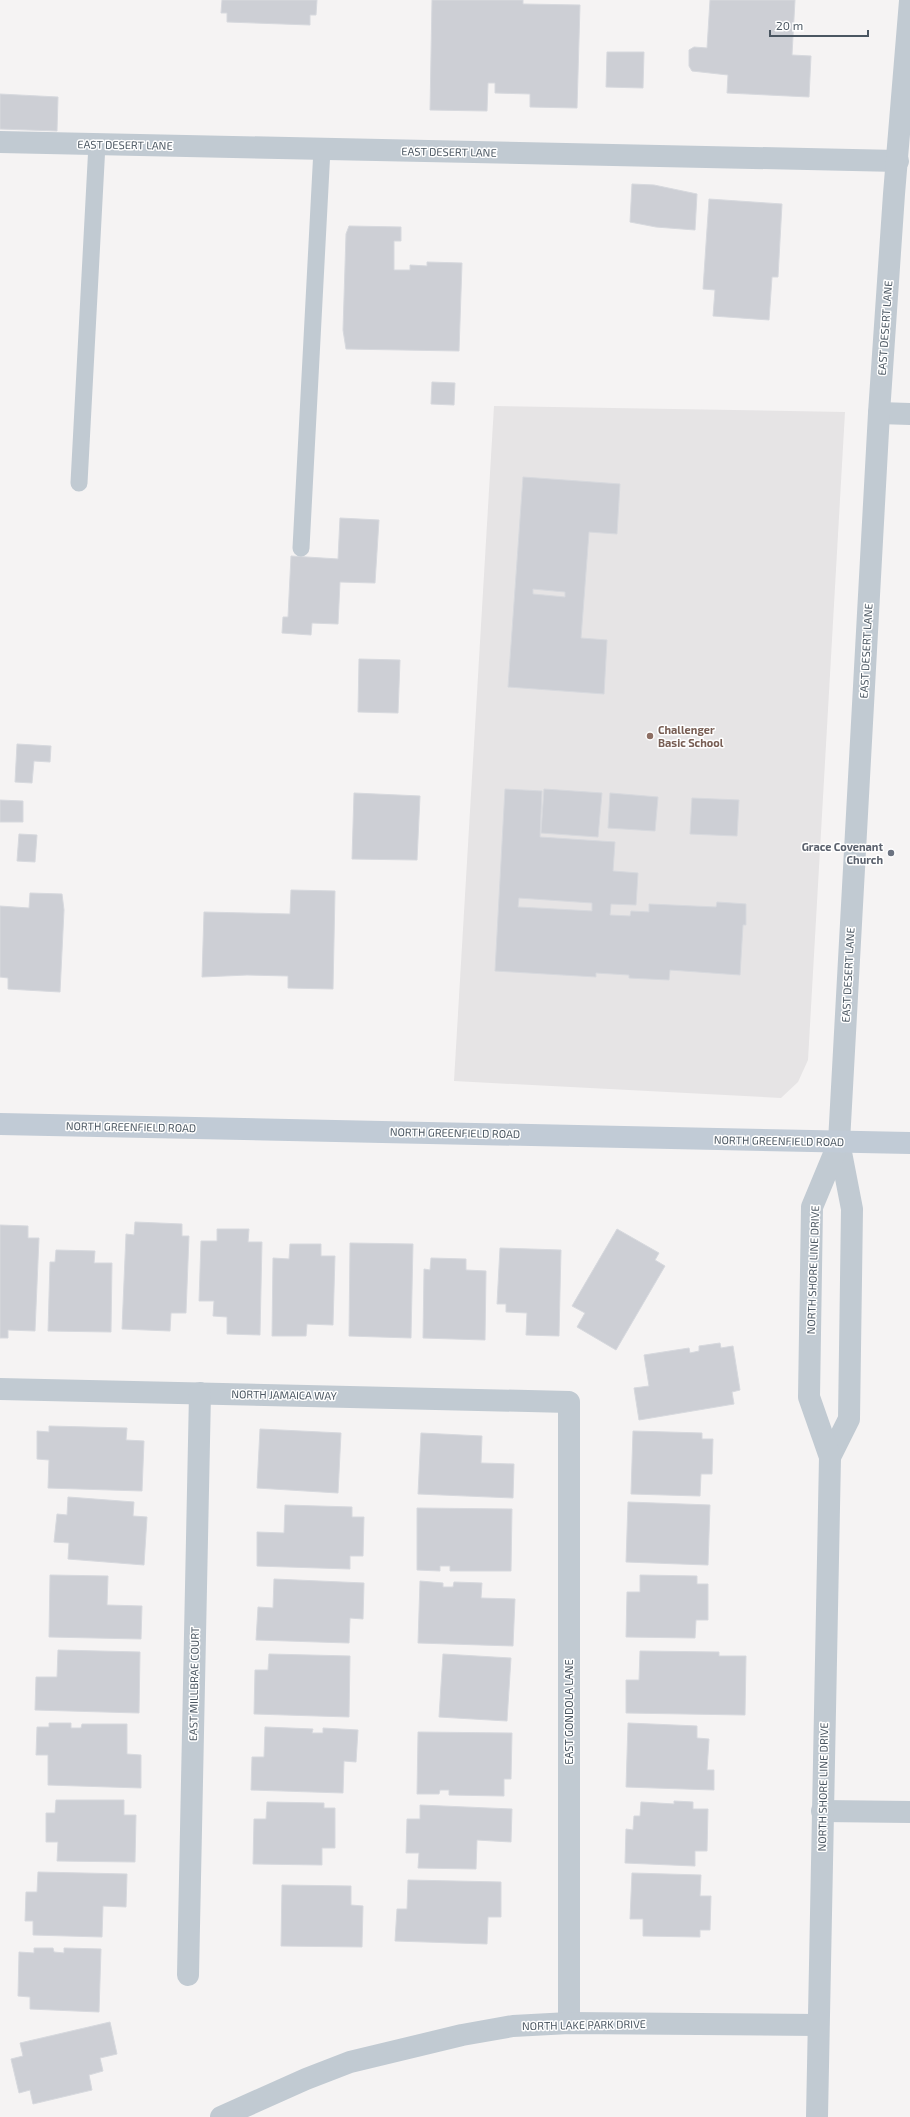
<svg xmlns="http://www.w3.org/2000/svg" width="910" height="2117" font-family="'Exo 2',sans-serif">
<style>
.education{fill:#e6e4e5}
.building{fill:#cdcfd5;stroke:#d7d9de;fill-rule:evenodd}
.lines{fill:none;stroke-linecap:round;stroke-linejoin:round}
.service{stroke:#c1cad2;stroke-width:17}
.minor{stroke:#c1cad2;stroke-width:22}
.tertiary{stroke:#c1cad2;stroke-width:22}
.secondary{stroke:#c1cbd6;stroke-width:22}
.education-dot{fill:#8d6e63;stroke:#fff;stroke-width:1.5}
.worship-dot{fill:#6b7280;stroke:#fff;stroke-width:1.5}
.labels{text-anchor:middle;stroke-width:3;stroke-linejoin:round;paint-order:stroke}
.street-label{font-size:11px;fill:#4a5661;stroke:#fff}
.education-label{font-size:11px;font-weight:bold;fill:#785e54;stroke:#fff;text-anchor:start}
.worship-label{font-size:11px;font-weight:bold;fill:#5b616d;stroke:#fff;text-anchor:end}
</style>
<rect width="100%" height="100%" fill="#f5f3f3"/>
<polygon class="education" points="494,406 845,412 808,1060 798,1082 781,1098 454,1081"/>
<g class="building">
<polygon points="222,0 317,0 316,15 310,15 310,25 227,22 227,13 221,13"/>
<polygon points="432,0 523,0 523,4 580,5 577,108 530,107 530,94 495,93 495,83 488,83 487,111 430,110"/>
<polygon points="710,0 795,0 792,55 811,56 809,97 727,93 728,75 692,71 689,66 689,50 694,47 707,48"/>
<polygon points="607,52 644,52 643,88 606,87"/>
<polygon points="0,94 58,97 57,131 0,129"/>
<polygon points="632,184 654,185 697,194 695,230 656,227 630,222"/>
<polygon points="709,199 782,204 778,277 772,277 769,320 713,316 715,290 703,289"/>
<polygon points="349,226 401,227 401,241 394,241 394,270 410,270 410,265 427,266 427,262 462,263 459,351 346,349 343,330 346,234"/>
<polygon points="432,382 455,383 454,405 431,404"/>
<path d="M 523,477 L 620,484 L 617,534 L 589,532 L 581,638 L 607,640 L 604,694 L 508,687 ZM 533,589 L 565,592 L 565,597 L 533,594 Z"/>
<polygon points="340,518 379,520 375,583 340,582 338,624 312,623 311,635 282,633 283,617 288,617 291,556 338,559"/>
<polygon points="359,659 400,660 398,713 358,712"/>
<polygon points="17,744 51,746 50,762 34,761 32,783 15,782"/>
<path d="M 505,789 L 542,791 L 540,837 L 615,842 L 613,871 L 638,873 L 636,905 L 611,904 L 610,915 L 630,916 L 631,911 L 649,912 L 649,904 L 716,907 L 717,902 L 746,904 L 746,925 L 743,925 L 740,975 L 670,970 L 669,980 L 629,978 L 629,975 L 596,973 L 596,977 L 495,971 ZM 519,898 L 592,903 L 592,911 L 518,907 Z"/>
<polygon points="544,789 602,793 598,837 541,833"/>
<polygon points="354,793 420,796 417,860 352,859"/>
<polygon points="610,793 658,797 655,831 608,828"/>
<polygon points="692,798 739,800 737,836 690,834"/>
<polygon points="0,800 23,801 23,822 0,822"/>
<polygon points="19,834 37,835 35,862 17,861"/>
<polygon points="291,890 335,891 333,989 288,988 288,976 247,975 202,977 204,912 290,914"/>
<polygon points="30,893 62,894 64,910 60,992 8,989 8,978 0,977 0,906 29,908"/>
<polygon points="135,1222 182,1224 182,1236 189,1236 186,1313 171,1313 170,1331 122,1329 126,1234 134,1235"/>
<polygon points="0,1225 28,1226 28,1238 39,1238 35,1331 8,1330 8,1338 0,1338"/>
<polygon points="217,1229 249,1229 248,1242 262,1242 260,1335 227,1334 227,1317 213,1316 214,1301 199,1301 201,1241 217,1241"/>
<polygon points="617,1229 659,1253 655,1260 665,1266 616,1350 577,1327 585,1313 572,1306"/>
<polygon points="350,1243 413,1244 411,1338 349,1336"/>
<polygon points="290,1244 321,1244 321,1256 335,1256 333,1325 307,1324 306,1336 272,1336 273,1258 289,1259"/>
<polygon points="500,1248 561,1250 559,1336 526,1335 527,1313 506,1312 506,1304 497,1304"/>
<polygon points="56,1250 95,1251 94,1263 112,1263 111,1332 48,1331 50,1262 55,1262"/>
<polygon points="431,1258 466,1259 466,1270 486,1271 485,1340 423,1338 424,1269 430,1270"/>
<polygon points="720,1343 721,1348 733,1346 740,1390 732,1392 734,1404 639,1420 634,1388 649,1386 644,1355 689,1348 690,1353 699,1351 699,1346"/>
<polygon points="49,1426 127,1428 126,1440 144,1441 142,1491 48,1488 49,1460 37,1459 37,1431 49,1432"/>
<polygon points="260,1429 341,1433 338,1493 257,1488"/>
<polygon points="633,1431 702,1433 702,1439 713,1439 712,1474 701,1474 700,1496 631,1494"/>
<polygon points="421,1433 482,1436 481,1463 514,1464 513,1498 418,1494"/>
<polygon points="68,1497 134,1502 133,1516 147,1517 144,1565 68,1559 69,1543 54,1542 57,1514 67,1515"/>
<polygon points="628,1502 710,1505 708,1565 626,1562"/>
<polygon points="285,1505 352,1507 352,1517 364,1517 363,1556 350,1556 350,1569 257,1566 257,1532 284,1533"/>
<polygon points="417,1508 512,1509 511,1571 450,1571 450,1566 440,1566 440,1571 417,1570"/>
<polygon points="50,1575 108,1576 107,1605 142,1606 141,1639 49,1637"/>
<polygon points="640,1575 697,1576 697,1584 708,1584 708,1620 696,1620 695,1638 626,1637 627,1592 640,1592"/>
<polygon points="274,1579 364,1583 363,1619 350,1618 349,1643 256,1640 258,1607 273,1608"/>
<polygon points="420,1581 443,1583 443,1587 453,1587 454,1582 482,1583 481,1598 515,1599 513,1646 418,1643"/>
<polygon points="58,1650 140,1652 139,1713 35,1710 36,1677 57,1677"/>
<polygon points="640,1651 719,1652 719,1656 746,1656 745,1715 626,1713 626,1680 639,1680"/>
<polygon points="269,1654 350,1656 349,1717 254,1714 255,1670 268,1670"/>
<polygon points="443,1654 511,1658 507,1721 439,1717"/>
<polygon points="49,1723 71,1723 71,1728 81,1728 82,1724 127,1724 127,1754 141,1755 141,1788 48,1785 48,1755 36,1755 37,1727 49,1727"/>
<polygon points="628,1723 697,1726 697,1738 709,1739 707,1770 714,1770 714,1790 626,1787"/>
<polygon points="265,1727 313,1729 312,1733 323,1733 323,1728 358,1730 356,1762 344,1761 343,1793 251,1790 252,1757 264,1757"/>
<polygon points="418,1732 512,1733 511,1779 504,1779 504,1796 449,1795 449,1790 440,1790 439,1794 417,1794"/>
<polygon points="56,1800 124,1800 124,1815 136,1815 135,1862 57,1861 58,1842 46,1842 46,1813 55,1813"/>
<polygon points="674,1801 693,1802 693,1809 708,1809 707,1851 695,1851 695,1866 625,1863 626,1829 633,1830 634,1816 640,1816 641,1802 674,1804"/>
<polygon points="267,1802 324,1803 324,1808 335,1808 335,1848 322,1848 322,1865 253,1864 254,1819 266,1819"/>
<polygon points="420,1805 512,1809 511,1842 477,1840 476,1869 418,1868 419,1853 406,1853 407,1819 420,1819"/>
<polygon points="38,1872 127,1874 126,1907 103,1906 102,1937 33,1935 33,1921 25,1921 26,1892 37,1892"/>
<polygon points="632,1873 701,1875 700,1896 711,1896 710,1930 700,1930 700,1937 643,1936 643,1919 630,1919"/>
<polygon points="408,1880 501,1882 501,1917 488,1917 487,1944 395,1941 397,1909 407,1909"/>
<polygon points="282,1885 351,1886 351,1905 363,1906 362,1947 281,1946"/>
<polygon points="34,1948 53,1948 54,1952 64,1953 64,1948 101,1949 99,2012 30,2009 30,1997 18,1996 19,1952 34,1953"/>
<polygon points="110,2022 117,2054 100,2058 103,2071 89,2075 92,2090 33,2104 30,2090 19,2093 11,2059 23,2056 20,2043"/>
</g>
<g class="lines">
<g class="service">
<polyline points="79,483 97,144"/>
<polyline points="301,548 322,149"/>
</g>
<g class="minor">
<polyline points="0,142 898,161"/>
<polyline points="879,413 910,414"/>
<polyline points="839,1142 879,413 894,194 910,1"/>
<polyline points="0,1389 569,1402 569,2023"/>
<polyline points="822,1811 910,1812"/>
<polyline points="188,1975 200,1393"/>
</g>
<g class="tertiary">
<polyline points="830,1457 849,1419 852,1209 839,1142"/>
<polyline points="221,2117 306,2079 350,2062 462,2035 513,2026 569,2023 818,2025"/>
<polyline points="817,2117 830,1457 809,1397 812,1207 839,1142"/>
</g>
<polyline class="secondary" points="0,1124 910,1143"/>
</g>
<circle class="education-dot" cx="650" cy="736" r="4"/>
<circle class="worship-dot" cx="891" cy="853" r="4"/>
<g class="labels">
<g class="street-label">
<text transform="translate(125 145) rotate(1)" y="4">EAST DESERT LANE</text>
<text transform="translate(449 152) rotate(1)" y="4">EAST DESERT LANE</text>
<text transform="translate(885 328) rotate(-86)" y="4">EAST DESERT LANE</text>
<text transform="translate(866 651) rotate(-87)" y="4">EAST DESERT LANE</text>
<text transform="translate(848 975) rotate(-87)" y="4">EAST DESERT LANE</text>
<text transform="translate(131 1127) rotate(1)" y="4">NORTH GREENFIELD ROAD</text>
<text transform="translate(455 1133) rotate(1)" y="4">NORTH GREENFIELD ROAD</text>
<text transform="translate(779 1141) rotate(1)" y="4">NORTH GREENFIELD ROAD</text>
<text transform="translate(813 1270) rotate(-88)" y="4">NORTH SHORE LINE DRIVE</text>
<text transform="translate(284 1395) rotate(1)" y="4">NORTH JAMAICA WAY</text>
<text transform="translate(194 1684) rotate(-89)" y="4">EAST MILLBRAE COURT</text>
<text transform="translate(569 1712) rotate(-90)" y="4">EAST GONDOLA LANE</text>
<text transform="translate(823 1787) rotate(-89)" y="4">NORTH SHORE LINE DRIVE</text>
<text transform="translate(584 2025) rotate(-1)" y="4">NORTH LAKE PARK DRIVE</text>
</g>
<g class="education-label">
<text x="658" y="734">Challenger<tspan x="658" dy="13">Basic School</tspan></text>
</g>
<g class="worship-label">
<text x="883" y="851">Grace Covenant<tspan x="883" dy="13">Church</tspan></text>
</g>
</g>
<path d="M770 30v6h98v-6" fill="none" stroke="#4a5661" stroke-width="2"/>
<text x="776" y="30" font-size="12" fill="#4a5661" stroke="#ffffff" stroke-width="3" paint-order="stroke">20 m</text>
</svg>
